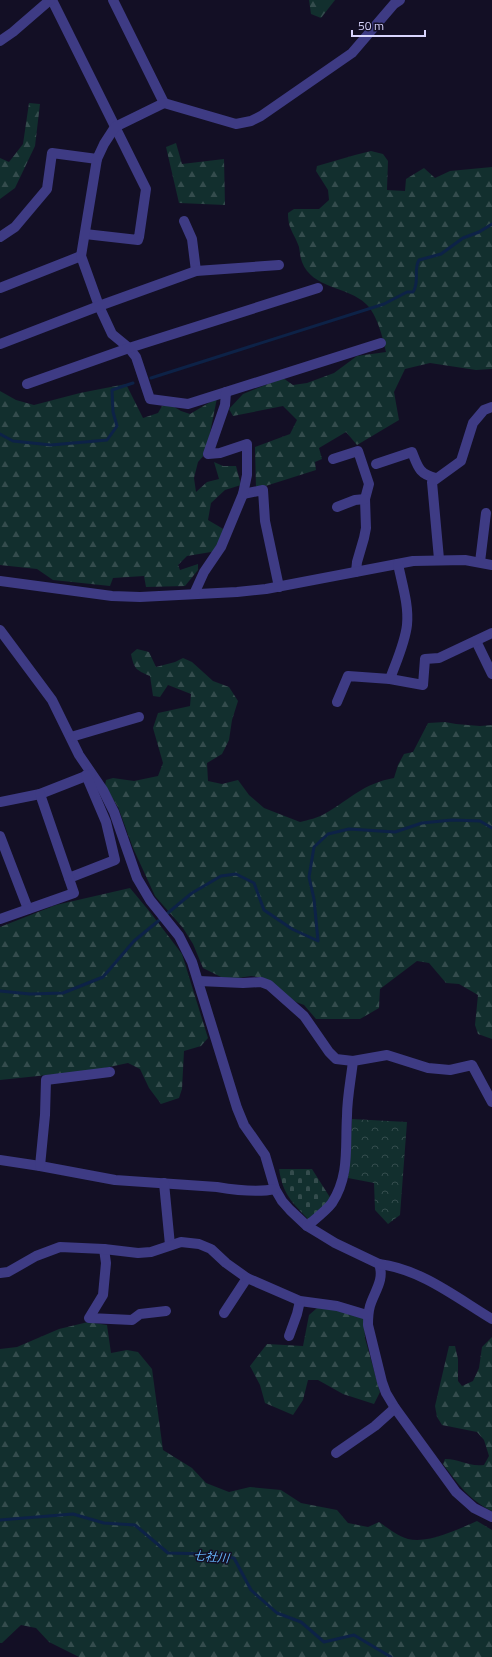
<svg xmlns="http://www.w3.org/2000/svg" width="492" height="1657" font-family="'Titillium Web','Noto Sans JP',sans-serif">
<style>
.forest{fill:url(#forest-firs)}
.cemetery{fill:url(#cemetery-stones)}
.park{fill:url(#park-crowns)}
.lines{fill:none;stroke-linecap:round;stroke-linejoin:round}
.stream{stroke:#0d2247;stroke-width:3}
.minor{stroke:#3e3b84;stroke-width:10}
.labels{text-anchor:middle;stroke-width:3;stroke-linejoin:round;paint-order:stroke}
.water-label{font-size:12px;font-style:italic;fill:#65b6fc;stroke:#130f25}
</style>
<defs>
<pattern id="forest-firs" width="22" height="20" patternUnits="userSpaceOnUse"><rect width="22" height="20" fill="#122f2e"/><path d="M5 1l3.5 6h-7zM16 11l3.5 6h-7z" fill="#344c4d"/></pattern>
<pattern id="cemetery-stones" width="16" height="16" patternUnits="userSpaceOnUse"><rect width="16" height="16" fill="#122f2e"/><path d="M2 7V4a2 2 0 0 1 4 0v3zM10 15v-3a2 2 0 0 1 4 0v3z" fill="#344c4d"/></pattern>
<pattern id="park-crowns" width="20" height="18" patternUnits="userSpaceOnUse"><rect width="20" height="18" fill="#122f2e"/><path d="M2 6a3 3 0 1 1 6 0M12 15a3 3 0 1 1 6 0" fill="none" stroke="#344c4d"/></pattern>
</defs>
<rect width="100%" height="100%" fill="#130f25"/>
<g class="forest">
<polygon points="309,0 335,0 321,18 311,14"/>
<polygon points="29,103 40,104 35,146 15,188 0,199 0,158 9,162 23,144"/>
<polygon points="176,143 182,164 224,159 225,205 179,203 166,147"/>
<path d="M 371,151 L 383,154 L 388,161 L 387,190 L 405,191 L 406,179 L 424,168 L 435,178 L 450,171 L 492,167 L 492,369 L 476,370 L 430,363 L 405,369 L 394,392 L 399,420 L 357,445 L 346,432 L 319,448 L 322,459 L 315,462 L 316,470 L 256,489 L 255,447 L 290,434 L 297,420 L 283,406 L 233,416 L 229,409 L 243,394 L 283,378 L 293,385 L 307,383 L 334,373 L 357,356 L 386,352 C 383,338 377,314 366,304 C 348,286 312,289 302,262 C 300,257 300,252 299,247 C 294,232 288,230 288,213 L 294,209 L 319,209 L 329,200 L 328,190 L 316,171 L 317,166 L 355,155 Z"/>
<polygon points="126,384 143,418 158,413 162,406 171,405 181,411 190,414 217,398 206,453 198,462 194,478 196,492 207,482 219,479 214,462 223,466 236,466 241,485 225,490 211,503 208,520 225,530 217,551 187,556 178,565 180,570 198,564 198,570 185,586 146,587 144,576 113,578 110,586 53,580 37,569 0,565 0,391 16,400 34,405 80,393"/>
<path d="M 137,649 L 149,652 L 156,667 L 175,662 L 183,658 L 192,662 L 213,681 L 229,687 L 238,701 L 232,720 L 229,740 L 222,754 L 207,763 L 208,781 L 222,784 L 238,780 L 249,795 L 264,808 L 300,822 C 308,820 318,818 326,813 C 352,798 362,784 394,778 L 398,765 L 404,754 L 413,752 L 428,723 L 445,722 L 456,724 L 480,726 L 492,725 L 492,1039 L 478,1034 L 475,1025 L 478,995 L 459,984 L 446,983 L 429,963 L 417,961 L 380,989 L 379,1008 L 360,1019 L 316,1019 L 304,1005 L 296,1002 L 264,978 L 251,976 L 232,979 L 223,978 L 203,968 L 193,944 L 183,928 L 155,896 L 133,848 L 118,807 L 105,786 L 106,780 L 113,778 L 134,781 L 158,776 L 163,763 L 153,728 L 158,713 L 190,706 L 191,694 L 168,685 L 160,697 L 153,696 L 150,676 C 136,670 134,669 131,654 Z"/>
<polygon points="130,888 150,912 182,954 208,1038 201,1046 184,1051 182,1089 179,1098 161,1104 149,1088 140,1069 128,1063 95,1070 0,1080 0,927 56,905"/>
<polygon points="317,1308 336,1308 364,1316 365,1338 380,1392 374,1404 343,1394 318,1380 308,1380 303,1400 293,1415 265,1403 260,1385 250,1366 267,1344 303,1346 309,1315"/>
<path d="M 88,1322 L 107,1325 L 111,1353 L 127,1350 L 138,1352 L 152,1369 L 163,1450 L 192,1468 L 206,1483 L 229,1492 L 250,1487 L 281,1490 L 301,1503 L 337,1510 L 348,1523 L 368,1527 L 379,1522 C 388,1528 397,1536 408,1539 C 429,1544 458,1529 477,1521 L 492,1530 L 492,1657 L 79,1657 L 49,1642 L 36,1628 L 21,1625 L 2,1643 L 0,1643 L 0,1349 L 17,1347 L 59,1329 Z"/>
<path d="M 492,1337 L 492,1511 C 469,1500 458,1484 443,1464 L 445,1459 C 461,1459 468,1467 484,1465 L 489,1456 L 484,1440 L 477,1432 L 442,1425 L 437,1417 L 435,1406 L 449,1346 L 455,1346 L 458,1359 L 458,1381 L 462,1386 L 473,1381 L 479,1368 L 482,1347 Z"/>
</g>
<path class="cemetery" d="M 279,1169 L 312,1169 L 331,1199 L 309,1220 C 292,1202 283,1195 279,1169 Z"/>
<polygon class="park" points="352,1119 407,1122 400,1215 388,1224 375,1210 374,1183 348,1178"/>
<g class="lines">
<g class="stream">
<path d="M 151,378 L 384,304 L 407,292 L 413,292 C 420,282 413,270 419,260 L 441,254 L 463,238 L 479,232 L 492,224"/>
<polyline points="0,434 13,441 51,445 107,440 117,426 113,412 112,390 133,383"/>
<polyline points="0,991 30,994 63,993 103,977 134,941 192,893 221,876 236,874 254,883 264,910 292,929 318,941 314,899 309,877 314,847 328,834 349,829 395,832 422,823 452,820 480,821 492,828"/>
<polyline points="0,1520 73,1514 104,1523 135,1525 168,1553 210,1554 234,1558 251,1590 277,1613 301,1622 324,1642 354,1635 391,1657"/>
</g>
<g class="minor">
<polyline points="52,0 146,189 139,237 138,240 85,234"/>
<polyline points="113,0 164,103"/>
<polyline points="0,41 13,32 50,0"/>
<polyline points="184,221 192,239 196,271"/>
<polyline points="0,237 15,227 47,189 52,153 97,159"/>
<polyline points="0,288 81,256"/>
<polyline points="381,343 188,404 150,399 136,357 129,348 112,334 99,306 81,256 97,159 104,144 115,127 164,103 236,124 251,121 261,116 352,53 394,4 400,0"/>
<polyline points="0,344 99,306 196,271 279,265"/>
<polyline points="27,384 129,348 318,288"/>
<polyline points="333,459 358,451 369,484 365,499 366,528 364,538 357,562 356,572"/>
<path d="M 376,464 L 412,452 C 418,467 419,474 436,478"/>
<polyline points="243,494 263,490 265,521 279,587"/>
<polyline points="337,507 355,500 365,499"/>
<polyline points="439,559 432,482 461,461 473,423 484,410 492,407"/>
<polyline points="480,562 486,513"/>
<polyline points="0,581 112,596 140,597 237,592 266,589 413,561 465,560 492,565"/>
<polyline points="194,594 204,572 221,547 243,494 247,475 247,444 220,453 208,454 225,405 226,392"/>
<path d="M 0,630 L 52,700 L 79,755 L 103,790 L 114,812 L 137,878 L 150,900 L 179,936 L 192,962 L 237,1108 L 244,1125 L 265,1155 L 275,1189 L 282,1201 L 290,1210 L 307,1226 L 317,1232 L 335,1243 L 379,1264 C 385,1280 374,1292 370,1306 C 368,1313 368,1318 368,1325 L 382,1382 L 386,1393 L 395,1408 L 456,1492 L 474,1508 L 492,1517"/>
<polyline points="476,641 492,674"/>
<path d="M 390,679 C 396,662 405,643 407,625 C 409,605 402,584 398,564"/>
<polyline points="337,702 348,676 390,679 423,685 425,659 439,658 492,633"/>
<polyline points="71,737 139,717"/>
<polyline points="0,802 40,794 91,774"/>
<polyline points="0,836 28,909"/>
<polyline points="69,878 115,860 106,822 86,775"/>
<polyline points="0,919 74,893 40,794"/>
<polyline points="199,981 243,983 261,982 269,985 304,1016 329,1052 336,1059 353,1061"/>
<path d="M 0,1160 L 40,1166 L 115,1180 L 217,1187 C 235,1190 257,1193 275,1189"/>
<polyline points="40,1166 45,1115 46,1080 110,1072"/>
<polyline points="164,1183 170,1245"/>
<path d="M 307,1226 C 315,1219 326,1211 332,1203 C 350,1175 345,1147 347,1116 C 347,1098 351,1079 353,1061 L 387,1055 L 428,1068 L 450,1070 L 472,1065 L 492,1102"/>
<polyline points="104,1249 106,1263 103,1295 89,1318 132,1320 140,1314 166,1311"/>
<path d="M 379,1264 C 421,1269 457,1298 492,1319"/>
<polyline points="0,1273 8,1272 36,1256 60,1247 104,1249 138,1253 151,1252 181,1242 199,1244 211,1249 226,1263 247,1278 224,1313"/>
<polyline points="247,1278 300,1301 337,1306 367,1315"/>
<polyline points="289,1336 297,1314 300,1301"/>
<polyline points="336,1453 375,1426 395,1408"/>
</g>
</g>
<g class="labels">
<g class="water-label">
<text transform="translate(211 1557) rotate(5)" y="4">七社川</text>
</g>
</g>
<path d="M352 30v6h73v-6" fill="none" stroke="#d9d5fe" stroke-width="2"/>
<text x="358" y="30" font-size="12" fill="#d9d5fe" stroke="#130f25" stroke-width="3" paint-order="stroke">50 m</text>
</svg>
